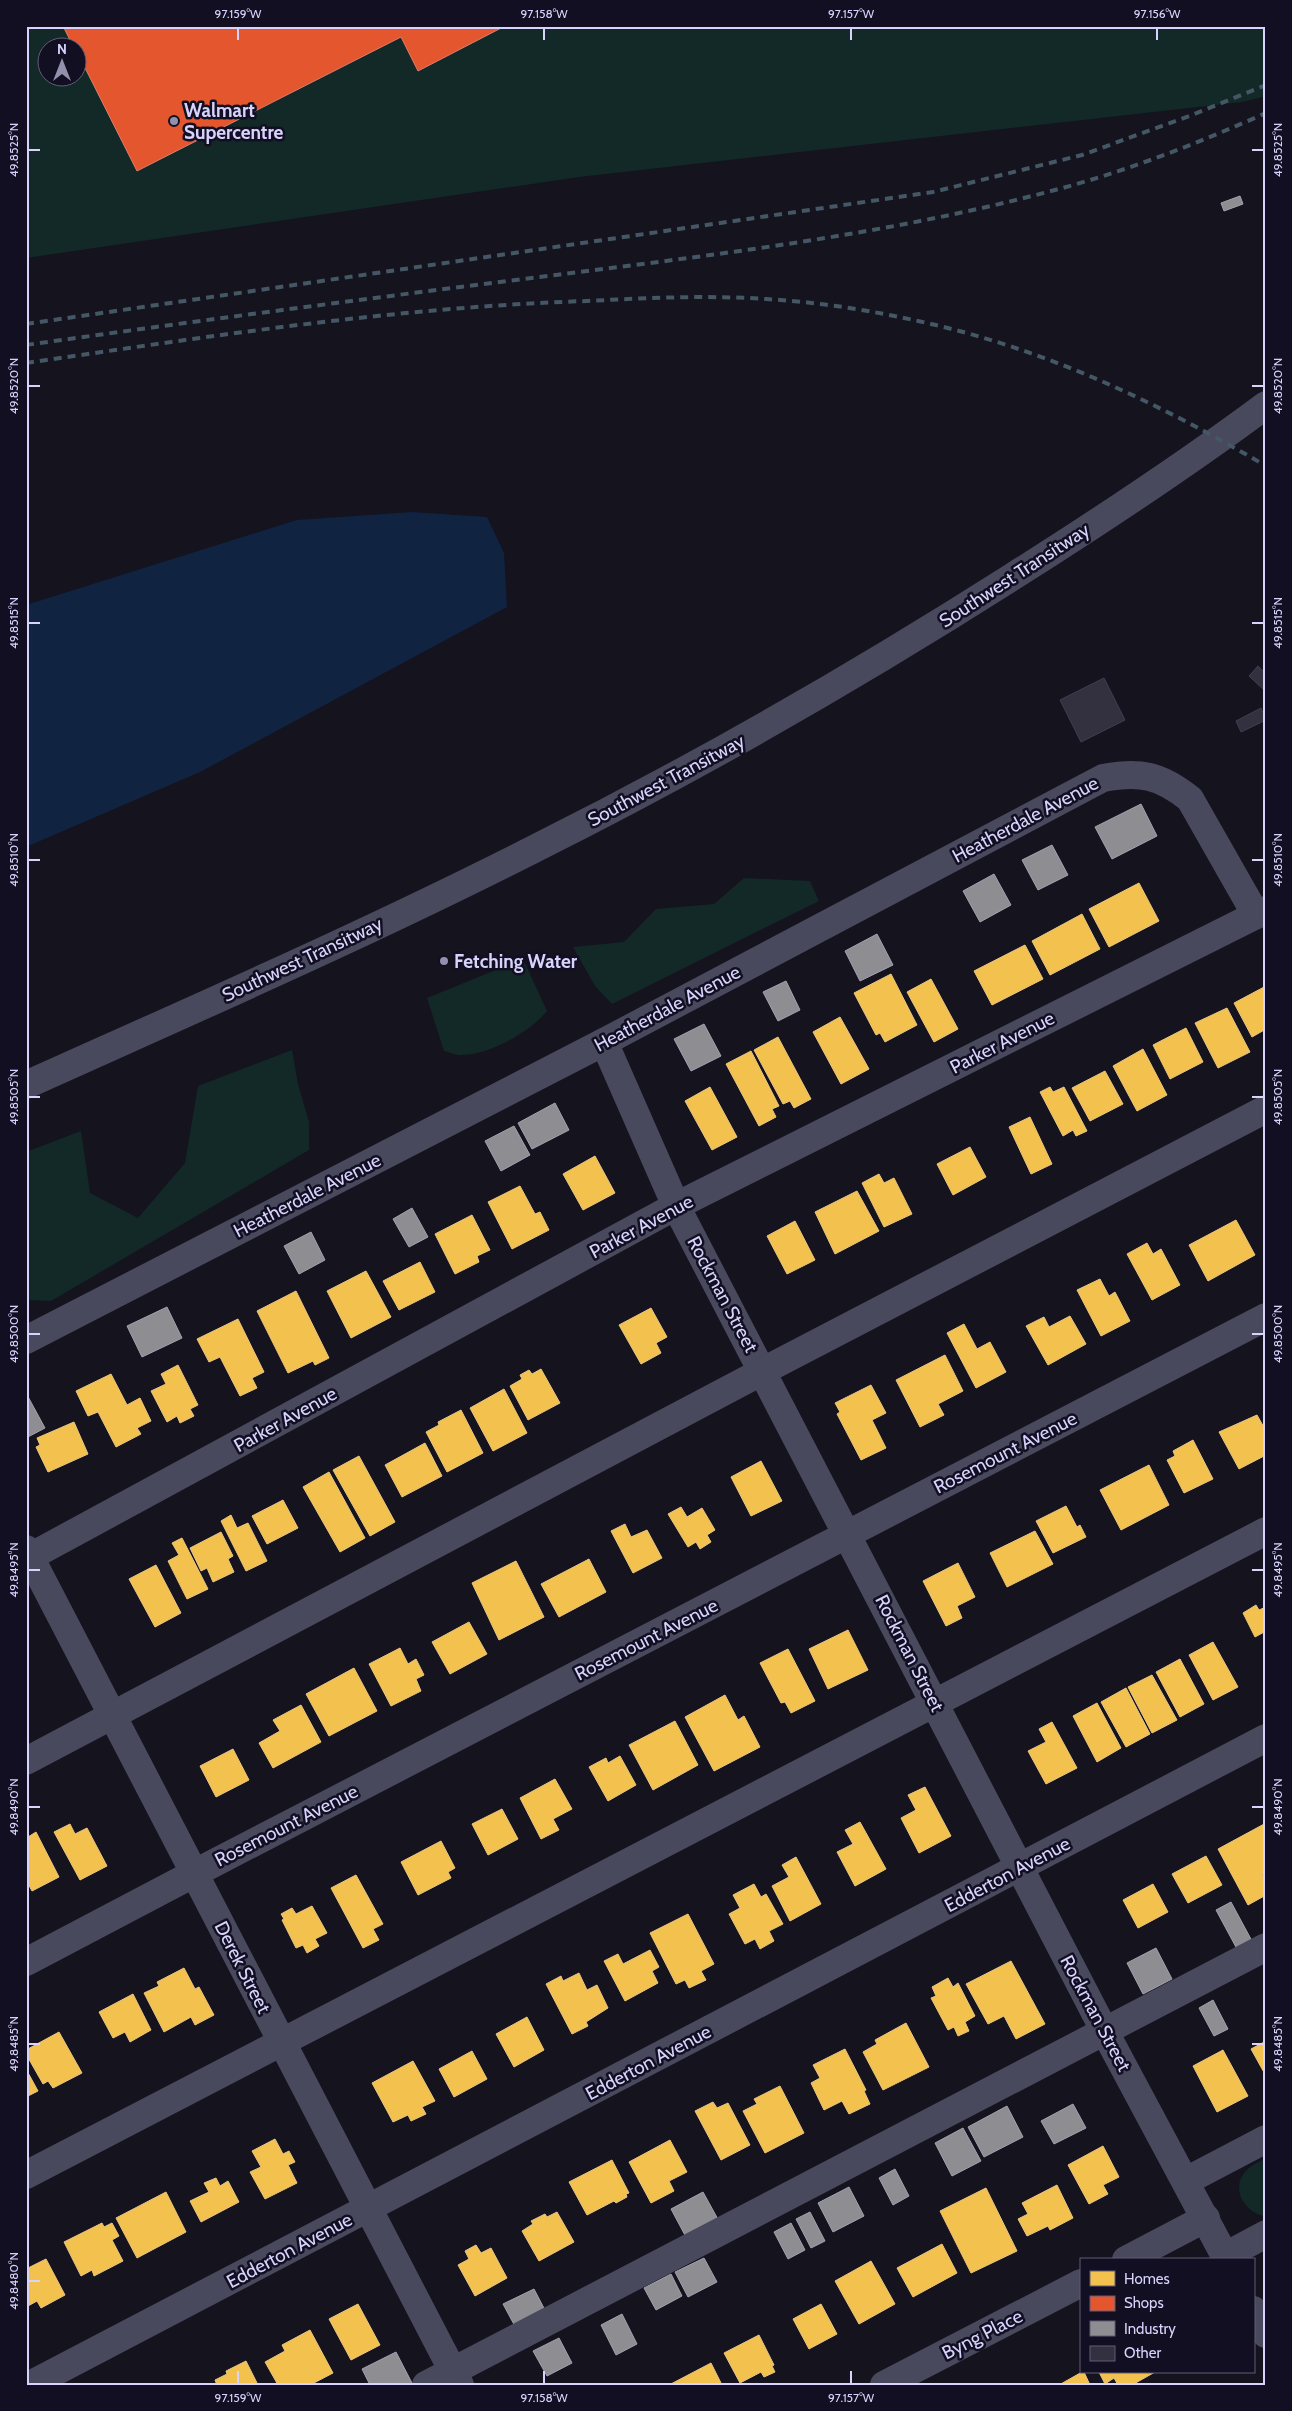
<svg xmlns="http://www.w3.org/2000/svg" width="1292" height="2411" font-family="Cabin,sans-serif">
<style>
.green{fill:#122928;fill-rule:evenodd}
.water{fill:#102341}
.homes{fill:#f2c14e;stroke:#eac682}
.shops{fill:#e4572e;stroke:#e07c6c}
.industry{fill:#8d8d92;stroke:#a3a2b2}
.building{fill:#333140;stroke:#413e51}
.lines{fill:none;stroke-linecap:round;stroke-linejoin:round}
.minor{stroke:#49495e;stroke-width:28}
.rail{stroke:#435765;stroke-width:4;stroke-dasharray:8 6;stroke-linecap:butt}
.ticks{fill:none;stroke:#d7d3fc;stroke-width:2}
.poi-dot{fill:#9390ae;stroke:#120f22;stroke-width:2}
.labels{text-anchor:middle;stroke-width:5;stroke-linejoin:round;paint-order:stroke}
.poi-label{font-size:19px;font-weight:bold;fill:#d7d3fc;stroke:#120f22;text-anchor:start}
.street-label{font-size:19px;fill:#d7d3fc;stroke:#120f22}
.neatline{fill:none;stroke:#d7d3fc;stroke-width:2}
.ticks-label{font-size:12px;text-anchor:middle;fill:#d7d3fc}
</style>
<rect width="100%" height="100%" fill="#15131e"/>
<g class="green">
<path d="M 26,26 L 1266,26 L 1266,96 L 1242,102 L 579,177 L 26,258 ZM 48,48 L 78,48 L 78,78 L 48,78 Z"/>
<polygon points="744,878 810,881 819,901 612,1004 595,986 573,947 624,942 656,909 714,904"/>
<path d="M 523,959 L 547,1011 C 530,1032 488,1056 459,1055 C 455,1055 449,1052 444,1051 L 427,998 Z"/>
<polygon points="292,1050 298,1084 309,1122 309,1150 51,1301 26,1300 26,1152 81,1131 90,1193 138,1218 185,1163 198,1086"/>
<path d="M 1266,2158 L 1266,2216 L 1263,2216 C 1244,2211 1230,2188 1246,2171 C 1251,2165 1259,2162 1266,2158 Z"/>
</g>
<polygon class="water" points="412,512 487,517 504,553 507,607 200,772 26,847 26,605 297,520"/>
<g class="homes">
<polygon points="1139,883 1159,921 1109,947 1089,909"/>
<polygon points="1082,914 1100,949 1050,975 1032,941"/>
<polygon points="1025,945 1043,979 992,1005 974,971"/>
<polygon points="891,974 917,1025 885,1042 880,1033 876,1035 854,993"/>
<polygon points="931,979 958,1029 934,1042 907,992"/>
<polygon points="1266,986 1266,1029 1252,1037 1234,1003"/>
<polygon points="1227,1008 1250,1052 1218,1068 1195,1023"/>
<polygon points="840,1017 869,1069 841,1084 813,1032"/>
<polygon points="1186,1028 1203,1062 1170,1079 1153,1045"/>
<polygon points="778,1037 811,1099 794,1108 790,1101 783,1104 754,1050"/>
<polygon points="1143,1049 1167,1095 1137,1111 1113,1066"/>
<polygon points="751,1051 779,1106 772,1109 776,1117 759,1126 726,1064"/>
<polygon points="1105,1071 1123,1104 1090,1121 1072,1088"/>
<polygon points="710,1087 737,1137 712,1150 685,1101"/>
<polygon points="1050,1087 1053,1092 1064,1087 1087,1131 1076,1136 1073,1130 1063,1136 1040,1092"/>
<polygon points="1030,1117 1052,1164 1031,1174 1009,1127"/>
<polygon points="970,1147 986,1177 953,1195 937,1164"/>
<polygon points="595,1156 615,1193 583,1210 563,1174"/>
<polygon points="879,1174 884,1183 894,1178 912,1214 884,1227 862,1183"/>
<polygon points="520,1186 535,1214 540,1212 549,1230 512,1249 488,1202"/>
<polygon points="857,1191 879,1231 835,1254 815,1212"/>
<polygon points="472,1215 490,1250 477,1256 479,1262 455,1274 435,1234"/>
<polygon points="1236,1220 1255,1255 1208,1281 1189,1245"/>
<polygon points="795,1221 815,1260 787,1274 767,1236"/>
<polygon points="1147,1243 1153,1254 1161,1249 1180,1285 1152,1300 1127,1254"/>
<polygon points="420,1262 435,1292 399,1310 383,1281"/>
<polygon points="366,1271 391,1317 351,1338 327,1291"/>
<polygon points="1100,1279 1109,1296 1115,1292 1130,1321 1101,1336 1077,1290"/>
<polygon points="296,1291 329,1358 315,1365 313,1361 288,1373 257,1311"/>
<polygon points="651,1308 667,1337 656,1343 661,1353 641,1364 619,1325"/>
<polygon points="1070,1316 1086,1344 1048,1365 1026,1326 1044,1317 1049,1327"/>
<polygon points="238,1319 264,1372 252,1378 257,1388 240,1396 220,1357 209,1362 197,1339"/>
<polygon points="964,1324 977,1349 990,1342 1006,1372 976,1388 947,1333"/>
<polygon points="945,1355 963,1391 938,1404 944,1415 920,1427 896,1380"/>
<polygon points="178,1365 198,1405 190,1409 194,1416 180,1423 177,1416 167,1422 151,1391 166,1384 161,1374"/>
<polygon points="541,1369 560,1403 528,1420 510,1386 522,1379 520,1375 529,1370 532,1374"/>
<polygon points="111,1374 127,1405 140,1398 151,1421 137,1428 141,1434 116,1447 98,1412 88,1416 76,1391"/>
<polygon points="871,1385 886,1413 872,1420 886,1448 861,1460 837,1414 840,1412 835,1403"/>
<polygon points="504,1389 527,1433 493,1451 470,1408"/>
<polygon points="461,1410 483,1453 447,1472 426,1432 439,1425 438,1422"/>
<polygon points="1257,1415 1266,1431 1266,1455 1239,1469 1219,1432"/>
<polygon points="74,1422 88,1454 48,1472 36,1447 40,1445 37,1438"/>
<polygon points="1193,1440 1213,1479 1184,1493 1167,1460 1175,1456 1173,1451"/>
<polygon points="425,1443 442,1476 402,1497 385,1465"/>
<polygon points="359,1456 395,1522 370,1536 333,1470"/>
<polygon points="761,1461 782,1501 751,1516 731,1477"/>
<polygon points="1149,1465 1169,1505 1121,1530 1100,1490"/>
<polygon points="329,1472 365,1538 340,1552 303,1487"/>
<polygon points="283,1500 298,1528 267,1544 252,1516"/>
<polygon points="1066,1506 1077,1527 1080,1525 1086,1537 1053,1553 1036,1521"/>
<polygon points="681,1507 687,1517 702,1508 715,1530 707,1535 711,1542 700,1549 696,1542 688,1547 668,1514"/>
<polygon points="231,1515 237,1528 248,1523 267,1561 246,1571 221,1521"/>
<polygon points="625,1524 631,1537 647,1530 662,1558 633,1573 611,1531"/>
<polygon points="1035,1531 1053,1564 1007,1587 990,1553"/>
<polygon points="221,1532 233,1556 228,1559 234,1572 213,1582 207,1568 201,1571 190,1548"/>
<polygon points="182,1538 208,1589 187,1599 168,1561 179,1555 172,1543"/>
<polygon points="589,1559 606,1592 559,1617 541,1584"/>
<polygon points="516,1561 544,1617 499,1640 472,1583"/>
<polygon points="958,1563 975,1597 957,1606 962,1618 946,1626 923,1581"/>
<polygon points="156,1565 181,1613 155,1627 129,1579"/>
<polygon points="1256,1605 1259,1610 1266,1607 1266,1631 1255,1637 1243,1613"/>
<polygon points="469,1622 487,1654 450,1674 432,1642"/>
<polygon points="848,1630 868,1670 828,1689 809,1649"/>
<polygon points="1213,1642 1238,1687 1213,1700 1189,1655"/>
<polygon points="400,1648 408,1664 416,1659 424,1675 416,1679 421,1691 391,1706 369,1664"/>
<polygon points="788,1649 815,1701 791,1713 785,1702 781,1703 760,1663"/>
<polygon points="1180,1659 1204,1704 1180,1717 1156,1672"/>
<polygon points="354,1668 377,1711 329,1736 306,1694"/>
<polygon points="1152,1675 1177,1720 1152,1733 1128,1687"/>
<polygon points="1126,1688 1150,1734 1126,1747 1101,1702"/>
<polygon points="725,1695 738,1720 744,1716 760,1747 714,1771 685,1717"/>
<polygon points="1097,1703 1121,1748 1097,1762 1073,1716"/>
<polygon points="301,1705 321,1742 273,1768 259,1743 280,1731 273,1720"/>
<polygon points="675,1721 698,1765 653,1790 629,1745"/>
<polygon points="1052,1722 1077,1768 1046,1784 1028,1751 1046,1742 1039,1729"/>
<polygon points="233,1749 249,1780 216,1797 200,1766"/>
<polygon points="620,1756 636,1785 608,1801 589,1767 606,1758 608,1763"/>
<polygon points="555,1779 572,1809 553,1819 559,1830 541,1839 520,1798"/>
<polygon points="925,1787 951,1836 919,1853 901,1818 916,1810 908,1795"/>
<polygon points="502,1809 518,1839 488,1855 472,1824"/>
<polygon points="860,1822 886,1869 855,1886 837,1852 853,1844 845,1830"/>
<polygon points="1266,1823 1266,1873 1262,1875 1266,1883 1266,1895 1248,1905 1218,1849"/>
<polygon points="70,1824 75,1834 87,1828 107,1866 80,1880 54,1832"/>
<polygon points="36,1832 59,1877 32,1891 26,1880 26,1833 28,1837"/>
<polygon points="441,1841 455,1868 448,1872 451,1878 418,1895 401,1862"/>
<polygon points="1206,1856 1222,1885 1188,1903 1172,1874"/>
<polygon points="796,1857 821,1904 790,1921 772,1886 789,1877 782,1865"/>
<polygon points="356,1875 383,1924 373,1929 379,1940 363,1948 331,1888"/>
<polygon points="754,1884 761,1897 766,1894 783,1924 769,1931 774,1941 760,1949 755,1939 745,1944 729,1914 740,1908 733,1895"/>
<polygon points="1153,1884 1168,1912 1138,1928 1123,1900"/>
<polygon points="312,1906 327,1933 315,1939 319,1946 307,1953 303,1945 296,1948 282,1920 284,1919 281,1914 292,1908 296,1914"/>
<polygon points="688,1914 714,1964 701,1971 706,1980 689,1988 685,1980 676,1984 650,1933"/>
<polygon points="650,1950 659,1967 652,1971 658,1983 625,2001 604,1961 618,1954 623,1964"/>
<polygon points="1011,1961 1045,2024 1016,2039 1004,2016 988,2024 966,1984"/>
<polygon points="184,1968 195,1989 199,1987 214,2015 195,2025 191,2017 164,2032 144,1993 159,1986 157,1982"/>
<polygon points="579,1973 587,1990 597,1985 608,2008 586,2022 588,2026 572,2034 546,1984 561,1976 563,1981"/>
<polygon points="948,1978 953,1987 958,1983 975,2016 965,2022 969,2031 958,2036 954,2027 948,2030 931,1998 936,1996 932,1987"/>
<polygon points="133,1994 151,2030 130,2042 125,2032 113,2038 99,2012"/>
<polygon points="527,2017 544,2050 514,2067 496,2034"/>
<polygon points="906,2023 929,2067 883,2090 863,2052 877,2044 875,2040"/>
<polygon points="59,2032 82,2073 53,2088 48,2081 43,2084 26,2054 26,2050"/>
<polygon points="1266,2041 1266,2076 1251,2049"/>
<polygon points="845,2049 866,2090 864,2091 870,2104 849,2114 842,2101 824,2110 811,2083 820,2078 813,2065"/>
<polygon points="1223,2050 1248,2096 1217,2112 1193,2066"/>
<polygon points="472,2051 487,2079 454,2097 439,2069"/>
<polygon points="413,2061 435,2101 422,2107 426,2114 411,2121 408,2115 393,2122 372,2083"/>
<polygon points="26,2069 38,2091 26,2097"/>
<polygon points="780,2086 804,2133 765,2153 743,2111 757,2104 754,2099"/>
<polygon points="713,2102 717,2108 728,2103 750,2145 721,2160 695,2111"/>
<polygon points="275,2139 283,2154 289,2151 295,2162 288,2165 297,2183 265,2199 250,2172 261,2167 252,2151"/>
<polygon points="670,2140 687,2172 669,2181 674,2191 651,2203 629,2162"/>
<polygon points="1103,2146 1119,2177 1103,2185 1108,2194 1089,2204 1068,2165"/>
<polygon points="612,2160 629,2193 626,2194 627,2197 616,2203 614,2201 587,2215 569,2182"/>
<polygon points="216,2178 220,2186 228,2181 239,2202 201,2222 190,2201 209,2192 204,2183"/>
<polygon points="1057,2185 1073,2218 1050,2230 1048,2226 1027,2236 1018,2219 1028,2214 1022,2203"/>
<polygon points="986,2188 1017,2251 971,2273 940,2211"/>
<polygon points="166,2192 186,2232 137,2258 116,2218"/>
<polygon points="557,2212 574,2242 539,2261 522,2231 533,2224 531,2221 545,2214 547,2217"/>
<polygon points="102,2223 104,2227 112,2223 119,2236 112,2240 123,2261 94,2276 92,2270 81,2276 64,2242"/>
<polygon points="942,2244 957,2273 913,2297 897,2268"/>
<polygon points="476,2245 481,2253 491,2248 507,2278 475,2296 458,2265 469,2259 465,2251"/>
<polygon points="46,2259 65,2295 41,2308 37,2301 28,2306 26,2269"/>
<polygon points="871,2261 895,2304 859,2324 835,2281"/>
<polygon points="358,2304 380,2345 351,2360 329,2319"/>
<polygon points="821,2304 837,2334 809,2349 793,2319"/>
<polygon points="310,2330 333,2373 310,2385 278,2385 265,2362 285,2351 282,2345"/>
<polygon points="759,2335 774,2365 772,2366 775,2372 764,2377 761,2372 740,2383 724,2353"/>
<polygon points="246,2361 258,2385 217,2385 215,2380 227,2374 226,2371"/>
<polygon points="711,2363 722,2385 669,2385"/>
<polygon points="1084,2372 1090,2385 1059,2385 1082,2372"/>
<polygon points="1099,2372 1155,2372 1132,2385 1118,2385 1114,2378 1105,2384"/>
</g>
<polygon class="shops" points="63,26 505,26 418,71 401,37 137,171 78,54 78,48 74,48"/>
<g class="industry">
<polygon points="1240,196 1243,204 1224,211 1221,203"/>
<polygon points="1141,804 1157,836 1112,859 1095,827"/>
<polygon points="1052,845 1068,875 1038,890 1022,860"/>
<polygon points="994,874 1011,905 980,922 963,891"/>
<polygon points="877,934 893,965 860,981 845,951"/>
<polygon points="786,981 800,1010 778,1021 763,992"/>
<polygon points="704,1024 721,1056 691,1071 674,1039"/>
<polygon points="555,1103 569,1130 532,1149 518,1123"/>
<polygon points="514,1126 530,1155 501,1171 485,1141"/>
<polygon points="412,1208 428,1237 409,1247 393,1219"/>
<polygon points="311,1232 325,1260 299,1274 284,1246"/>
<polygon points="167,1307 182,1338 142,1357 127,1326"/>
<polygon points="26,1393 45,1428 26,1438"/>
<polygon points="1231,1902 1252,1941 1237,1949 1216,1910"/>
<polygon points="1156,1948 1172,1979 1143,1994 1127,1963"/>
<polygon points="1213,2000 1228,2029 1214,2036 1199,2008"/>
<polygon points="1073,2104 1086,2128 1054,2144 1041,2121"/>
<polygon points="1007,2106 1023,2137 984,2157 968,2127"/>
<polygon points="963,2128 981,2161 952,2176 935,2143"/>
<polygon points="895,2169 909,2196 893,2205 879,2178"/>
<polygon points="849,2187 864,2216 833,2232 818,2203"/>
<polygon points="703,2192 720,2223 687,2239 671,2209"/>
<polygon points="810,2212 825,2241 811,2248 796,2219"/>
<polygon points="791,2223 805,2250 788,2259 774,2232"/>
<polygon points="704,2258 717,2282 688,2297 675,2272"/>
<polygon points="671,2274 682,2296 656,2310 644,2288"/>
<polygon points="534,2289 547,2314 517,2330 503,2304"/>
<polygon points="622,2314 637,2344 616,2355 601,2325"/>
<polygon points="559,2338 572,2363 547,2376 533,2351"/>
<polygon points="396,2352 413,2385 370,2385 362,2369"/>
</g>
<g class="building">
<polygon points="1258,666 1266,674 1266,688 1264,690 1249,676"/>
<polygon points="1104,678 1125,720 1081,742 1060,700"/>
<polygon points="1261,708 1266,720 1241,732 1236,721"/>
</g>
<g class="lines">
<g class="minor">
<polyline points="604,1042 676,1206 1105,2032 1227,2260"/>
<path d="M 26,1085 C 197,1008 369,933 536,848 C 700,766 858,675 1012,577 C 1099,522 1184,466 1266,405"/>
<path d="M 26,1340 L 604,1042 L 1103,778 C 1140,771 1160,775 1190,799 L 1256,915"/>
<polyline points="26,1549 460,2385"/>
<polyline points="26,1559 676,1206 1266,910"/>
<polyline points="26,1761 763,1371 1266,1109"/>
<polyline points="26,1962 195,1873 1266,1317"/>
<polyline points="26,2175 1266,1531"/>
<polyline points="1186,2181 1266,2139"/>
<polyline points="1225,2256 1266,2234"/>
<polyline points="1126,2260 1206,2218"/>
<polyline points="1253,2310 1266,2334"/>
<polyline points="30,2385 1266,1738"/>
<polyline points="426,2385 1266,1947"/>
<polyline points="884,2385 1081,2283"/>
</g>
<g class="rail">
<polyline points="26,324 933,192 1082,155 1192,115 1266,85"/>
<path d="M 26,345 C 203,320 379,297 556,275 C 721,254 890,234 1051,191 C 1125,172 1196,144 1266,113"/>
<path d="M 26,363 C 212,336 398,307 587,301 C 646,298 707,295 766,299 C 817,302 869,310 918,321 C 1043,348 1157,402 1266,466"/>
</g>
</g>
<path class="ticks" d="M 238,28 L 238,40M 544,28 L 544,40M 851,28 L 851,40M 1157,28 L 1157,40M 28,150 L 40,150M 1252,150 L 1264,150M 28,386 L 40,386M 1252,386 L 1264,386M 28,623 L 40,623M 1252,623 L 1264,623M 28,860 L 40,860M 1252,860 L 1264,860M 28,1097 L 40,1097M 1252,1097 L 1264,1097M 28,1334 L 40,1334M 1252,1334 L 1264,1334M 28,1570 L 40,1570M 1252,1570 L 1264,1570M 28,1807 L 40,1807M 1252,1807 L 1264,1807M 28,2044 L 40,2044M 1252,2044 L 1264,2044M 28,2281 L 40,2281M 238,2371 L 238,2384M 544,2371 L 544,2384M 851,2371 L 851,2384"/>
<g class="poi-dot">
<circle cx="174" cy="121" r="5"/>
<circle cx="444" cy="961" r="5"/>
</g>
<g class="labels">
<g class="poi-label">
<text x="184" y="117">Walmart<tspan x="184" dy="22">Supercentre</tspan></text>
<text x="454" y="968">Fetching Water</text>
</g>
<g class="street-label">
<text transform="translate(1014 575) rotate(-33)" y="7">Southwest Transitway</text>
<text transform="translate(666 780) rotate(-28)" y="7">Southwest Transitway</text>
<text transform="translate(1025 819) rotate(-28)" y="7">Heatherdale Avenue</text>
<text transform="translate(302 959) rotate(-25)" y="7">Southwest Transitway</text>
<text transform="translate(667 1008) rotate(-28)" y="7">Heatherdale Avenue</text>
<text transform="translate(1002 1042) rotate(-27)" y="7">Parker Avenue</text>
<text transform="translate(307 1195) rotate(-27)" y="7">Heatherdale Avenue</text>
<text transform="translate(641 1226) rotate(-28)" y="7">Parker Avenue</text>
<text transform="translate(723 1294) rotate(62)" y="7">Rockman Street</text>
<text transform="translate(285 1419) rotate(-29)" y="7">Parker Avenue</text>
<text transform="translate(1005 1452) rotate(-27)" y="7">Rosemount Avenue</text>
<text transform="translate(646 1639) rotate(-27)" y="7">Rosemount Avenue</text>
<text transform="translate(910 1653) rotate(63)" y="7">Rockman Street</text>
<text transform="translate(286 1825) rotate(-27)" y="7">Rosemount Avenue</text>
<text transform="translate(1007 1874) rotate(-28)" y="7">Edderton Avenue</text>
<text transform="translate(243 1967) rotate(63)" y="7">Derek Street</text>
<text transform="translate(1096 2013) rotate(62)" y="7">Rockman Street</text>
<text transform="translate(648 2062) rotate(-28)" y="7">Edderton Avenue</text>
<text transform="translate(289 2250) rotate(-28)" y="7">Edderton Avenue</text>
<text transform="translate(982 2334) rotate(-27)" y="7">Byng Place</text>
</g>
</g>
<rect width="1292" height="2411" fill="none" stroke="#120f22" stroke-width="55"/>
<rect x="1080" y="2258" width="175" height="115" fill="#120f22" stroke="#615d79"/>
<rect x="1090" y="2271" width="25" height="15" fill="#f2c14e" stroke="#615d79"/>
<text x="1124" y="2284" font-size="15" fill="#d7d3fc">Homes</text>
<rect x="1090" y="2296" width="25" height="15" fill="#e4572e" stroke="#615d79"/>
<text x="1124" y="2308" font-size="15" fill="#d7d3fc">Shops</text>
<rect x="1090" y="2321" width="25" height="15" fill="#8d8d92" stroke="#615d79"/>
<text x="1124" y="2334" font-size="15" fill="#d7d3fc">Industry</text>
<rect x="1090" y="2346" width="25" height="15" fill="#333140" stroke="#615d79"/>
<text x="1124" y="2358" font-size="15" fill="#d7d3fc">Other</text>
<g transform="translate(62 62)"><circle r="24" fill="#120f22" stroke="#615d79"/>
<path d="M0-4L9 19L0 12L-9 19Z" fill="#9390ae"/>
<text y="-8" font-size="14" font-weight="bold" text-anchor="middle" fill="#d7d3fc">N</text>
</g>
<rect x="28" y="28" width="1236" height="2356" class="neatline"/>
<g class="ticks-label">
<text x="238" y="18">97.159°W</text>
<text x="544" y="18">97.158°W</text>
<text x="851" y="18">97.157°W</text>
<text x="1157" y="18">97.156°W</text>
<text transform="translate(14 150) rotate(-90)" y="4">49.8525°N</text>
<text transform="translate(1278 150) rotate(-90)" y="4">49.8525°N</text>
<text transform="translate(14 386) rotate(-90)" y="4">49.8520°N</text>
<text transform="translate(1278 386) rotate(-90)" y="4">49.8520°N</text>
<text transform="translate(14 623) rotate(-90)" y="4">49.8515°N</text>
<text transform="translate(1278 623) rotate(-90)" y="4">49.8515°N</text>
<text transform="translate(14 860) rotate(-90)" y="4">49.8510°N</text>
<text transform="translate(1278 860) rotate(-90)" y="4">49.8510°N</text>
<text transform="translate(14 1097) rotate(-90)" y="4">49.8505°N</text>
<text transform="translate(1278 1097) rotate(-90)" y="4">49.8505°N</text>
<text transform="translate(14 1334) rotate(-90)" y="4">49.8500°N</text>
<text transform="translate(1278 1334) rotate(-90)" y="4">49.8500°N</text>
<text transform="translate(14 1570) rotate(-90)" y="4">49.8495°N</text>
<text transform="translate(1278 1570) rotate(-90)" y="4">49.8495°N</text>
<text transform="translate(14 1807) rotate(-90)" y="4">49.8490°N</text>
<text transform="translate(1278 1807) rotate(-90)" y="4">49.8490°N</text>
<text transform="translate(14 2044) rotate(-90)" y="4">49.8485°N</text>
<text transform="translate(1278 2044) rotate(-90)" y="4">49.8485°N</text>
<text transform="translate(14 2281) rotate(-90)" y="4">49.8480°N</text>
<text x="238" y="2402">97.159°W</text>
<text x="544" y="2402">97.158°W</text>
<text x="851" y="2402">97.157°W</text>
</g>
</svg>
